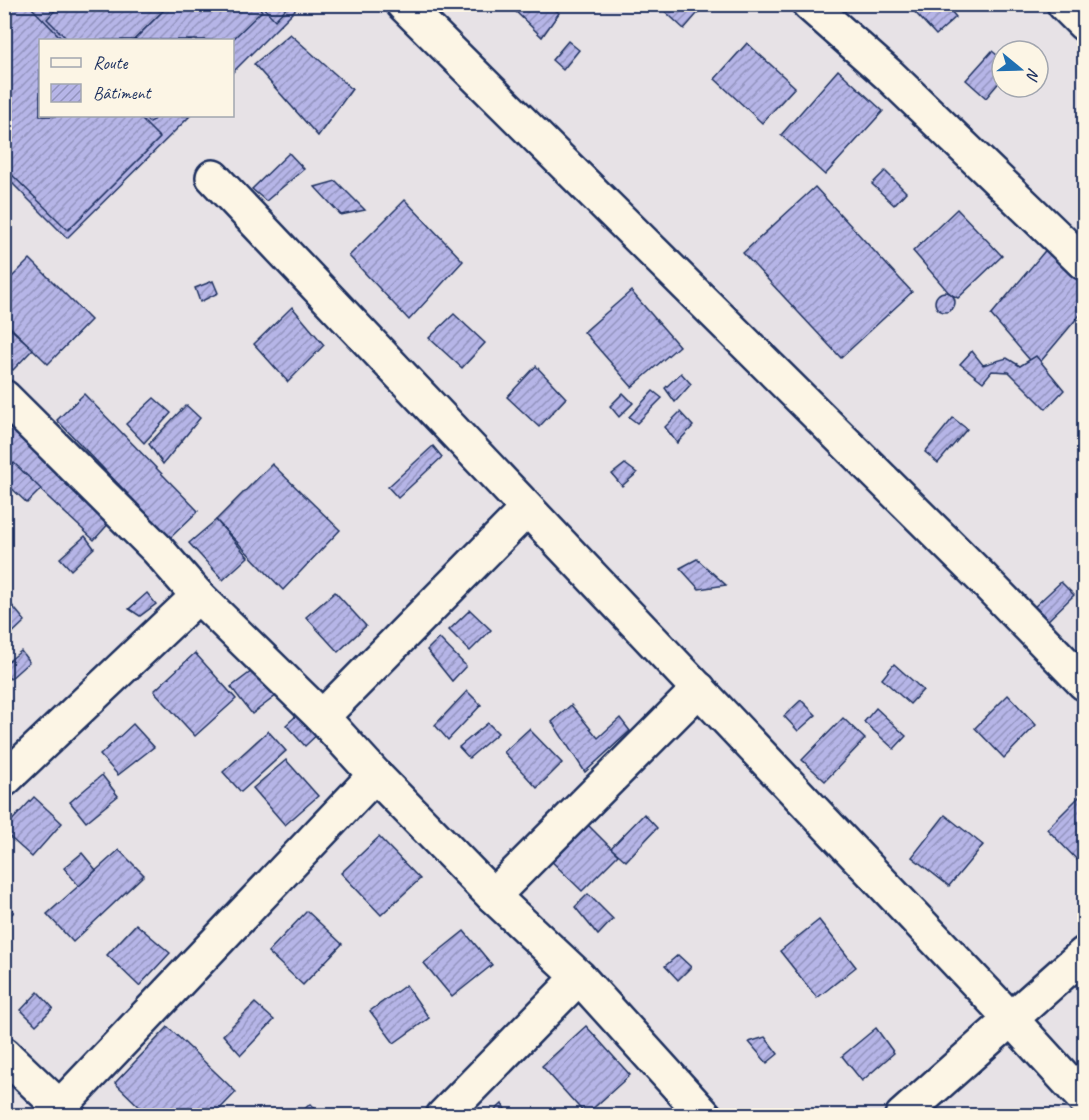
<svg xmlns="http://www.w3.org/2000/svg" width="1089" height="1120" font-family="Caveat,sans-serif">
<style>
.building{fill:url(#building-hatch);stroke:#1b2f5e;stroke-width:1.5}
.lines{fill:none;stroke-linecap:round;stroke-linejoin:round}
.minor-casing{stroke:#1b2f5e;stroke-width:38}
.minor{stroke:#fcf5e5;stroke-width:33}
</style>
<defs>
<pattern id="building-hatch" width="6" height="6" patternUnits="userSpaceOnUse" patternTransform="scale(1.5)"><rect width="6" height="6" fill="#b6b5e7"/><path d="M-1 1l2-2M0 6l6-6M5 7l2-2" fill="none" stroke="#9394be"/></pattern>
</defs>
<rect width="100%" height="100%" fill="#e7e2e6"/>
<filter id="ink" filterUnits="userSpaceOnUse"><feTurbulence type="fractalNoise" baseFrequency=".0167" numOctaves="2"/><feDisplacementMap in="SourceGraphic" scale="12" xChannelSelector="R" yChannelSelector="G"/><feConvolveMatrix kernelMatrix="1 2 1 2 8 2 1 2 1" color-interpolation-filters="sRGB"/></filter>
<g filter="url(#ink)">
<g class="building">
<polygon points="4,4 301,4 232,73 232,40 40,40 40,116 190,116 67,238 4,175"/>
<polygon points="4,4 28,4 63,40 40,40 40,116 138,116 160,138 68,230 4,167"/>
<polygon points="61,4 170,4 134,40 68,40 47,19"/>
<polygon points="170,4 256,4 262,11 232,40 134,40"/>
<polygon points="260,4 290,4 275,20"/>
<polygon points="508,4 549,4 559,13 542,37"/>
<polygon points="657,4 703,4 704,6 684,29"/>
<polygon points="918,4 945,4 956,17 936,35 912,9"/>
<polygon points="290,34 352,89 318,136 254,64"/>
<polygon points="568,41 579,50 563,70 552,60"/>
<polygon points="747,43 795,87 762,123 715,79"/>
<polygon points="992,51 1002,59 1002,79 986,98 966,80"/>
<polygon points="838,70 883,111 825,175 781,135"/>
<polygon points="142,116 157,116 150,123"/>
<polygon points="289,153 304,169 266,201 252,189"/>
<polygon points="885,171 906,192 894,205 872,184"/>
<polygon points="336,181 365,210 341,215 315,187"/>
<polygon points="815,187 912,292 841,358 743,253"/>
<polygon points="405,200 463,261 409,320 349,256"/>
<polygon points="957,209 1002,256 958,298 950,294 913,251"/>
<polygon points="1049,246 1084,283 1084,310 1036,367 991,315"/>
<polygon points="30,259 91,320 48,364 4,321 4,285"/>
<polygon points="213,281 218,293 200,302 195,288"/>
<polygon points="631,291 679,346 632,387 584,332"/>
<circle cx="945" cy="302" r="10"/>
<polygon points="292,307 324,345 288,382 254,344"/>
<polygon points="454,314 485,343 462,368 429,338"/>
<polygon points="4,323 33,349 13,370 4,362"/>
<polygon points="972,351 983,365 1007,358 1020,366 1036,356 1064,390 1046,409 1009,372 992,371 983,382 960,364"/>
<polygon points="536,366 566,398 539,427 507,397"/>
<polygon points="681,373 691,384 675,402 665,388"/>
<polygon points="653,391 662,398 637,423 629,417"/>
<polygon points="623,393 633,403 619,417 610,406"/>
<polygon points="84,394 198,511 170,538 57,420"/>
<polygon points="154,398 171,413 144,443 126,424"/>
<polygon points="186,405 200,418 163,464 149,444"/>
<polygon points="680,412 693,426 677,443 665,427"/>
<polygon points="4,418 112,520 94,540 4,456"/>
<polygon points="953,418 967,429 938,463 925,452"/>
<polygon points="433,446 442,457 398,498 388,487"/>
<polygon points="14,463 41,489 27,503 4,481 4,473"/>
<polygon points="272,464 340,530 283,590 216,520"/>
<polygon points="625,464 637,473 622,486 612,474"/>
<polygon points="216,520 248,557 223,580 189,543"/>
<polygon points="85,536 94,548 71,570 60,558"/>
<polygon points="697,559 726,585 699,589 680,568"/>
<polygon points="1061,582 1074,595 1045,623 1034,607"/>
<polygon points="335,592 366,626 338,652 306,617"/>
<polygon points="147,593 156,604 140,616 129,609"/>
<polygon points="10,603 25,621 4,641 4,610"/>
<polygon points="470,610 491,630 470,651 449,630"/>
<polygon points="439,638 466,666 452,681 427,650"/>
<polygon points="21,651 29,662 10,679 4,672 4,665"/>
<polygon points="195,653 236,699 195,736 154,691"/>
<polygon points="894,664 923,690 910,704 882,679"/>
<polygon points="256,668 277,695 252,714 231,687"/>
<polygon points="467,691 481,705 448,740 435,725"/>
<polygon points="1008,695 1036,725 1004,758 975,728"/>
<polygon points="801,700 816,715 798,731 784,716"/>
<polygon points="571,705 598,738 620,718 630,731 585,772 552,722"/>
<polygon points="305,708 324,728 305,746 286,725"/>
<polygon points="876,708 906,736 894,749 864,722"/>
<polygon points="843,718 865,739 825,781 802,760"/>
<polygon points="488,723 498,733 469,758 459,747"/>
<polygon points="133,724 154,747 118,775 100,755"/>
<polygon points="529,729 562,763 537,788 504,752"/>
<polygon points="268,731 286,751 241,792 223,772"/>
<polygon points="286,760 318,796 285,825 253,788"/>
<polygon points="102,775 118,796 86,822 70,802"/>
<polygon points="1084,792 1084,867 1047,829"/>
<polygon points="34,797 62,823 32,857 4,832 4,829"/>
<polygon points="576,813 618,855 582,891 540,850"/>
<polygon points="644,814 657,828 626,861 611,848"/>
<polygon points="945,815 983,845 949,886 912,857"/>
<polygon points="379,837 420,879 381,915 341,873"/>
<polygon points="119,850 144,875 73,942 47,914"/>
<polygon points="82,853 96,870 79,886 64,868"/>
<polygon points="588,894 613,919 598,935 575,907"/>
<polygon points="4,898 14,912 4,920"/>
<polygon points="307,911 342,944 303,985 268,952"/>
<polygon points="819,920 856,967 817,998 780,951"/>
<polygon points="136,924 170,953 139,986 107,955"/>
<polygon points="464,931 492,965 452,997 424,963"/>
<polygon points="678,955 691,967 678,980 665,966"/>
<polygon points="406,985 429,1018 394,1043 370,1011"/>
<polygon points="38,992 53,1008 36,1025 21,1010"/>
<polygon points="255,1003 274,1020 241,1055 223,1035"/>
<polygon points="586,1026 630,1075 586,1115 542,1066"/>
<polygon points="168,1027 236,1092 213,1116 149,1116 115,1083"/>
<polygon points="876,1028 894,1053 862,1081 842,1056"/>
<polygon points="765,1037 778,1054 767,1063 749,1042"/>
<polygon points="310,1104 321,1116 297,1116"/>
<polygon points="502,1104 509,1116 489,1116"/>
</g>
<g class="lines">
<defs>
<g id="minor">
<polyline points="403,4 981,577 1084,683"/>
<polyline points="809,4 889,75 1084,263"/>
<polyline points="1064,4 1084,24"/>
<polyline points="213,177 1011,1019 1084,1099"/>
<polyline points="4,397 157,549 198,596 322,717 375,775 493,896 579,977 705,1116"/>
<polyline points="322,717 527,509"/>
<polyline points="4,780 198,596"/>
<polyline points="493,896 699,689"/>
<polyline points="4,1054 69,1116"/>
<polyline points="51,1116 375,775"/>
<polyline points="443,1116 579,977"/>
<polyline points="902,1116 1084,954"/>
</g>
</defs>
<use href="#minor" class="minor-casing"/>
<use href="#minor" class="minor"/>
</g>
</g>
<rect width="1089" height="1120" fill="none" stroke="#fcf5e5" stroke-width="24"/>
<rect x="12" y="12" width="1065" height="1096" fill="none" stroke="#1b2f5e" stroke-width="2" filter="url(#ink)"/>
<rect x="39" y="39" width="195" height="78" fill="#fcf5e5" stroke="#a2a6af" stroke-width="1.5"/>
<rect x="51" y="58" width="30" height="9" fill="#fcf5e5" stroke="#a2a6af" stroke-width="1.5"/>
<text x="93" y="69" font-size="18" fill="#1b2f5e">Route</text>
<rect x="51" y="84" width="30" height="18" fill="url(#building-hatch)" stroke="#a2a6af" stroke-width="1.5"/>
<text x="93" y="99" font-size="18" fill="#1b2f5e">Bâtiment</text>
<g transform="translate(1020 69) rotate(109)"><circle r="28" fill="#fcf5e5" stroke="#a2a6af" stroke-width="1.5"/>
<path d="M0-4.5L10 22L0 15L-10 22Z" fill="#1f6fb2"/>
<text y="-9" font-size="16" font-weight="bold" text-anchor="middle" fill="#1b2f5e">N</text>
</g>
</svg>
